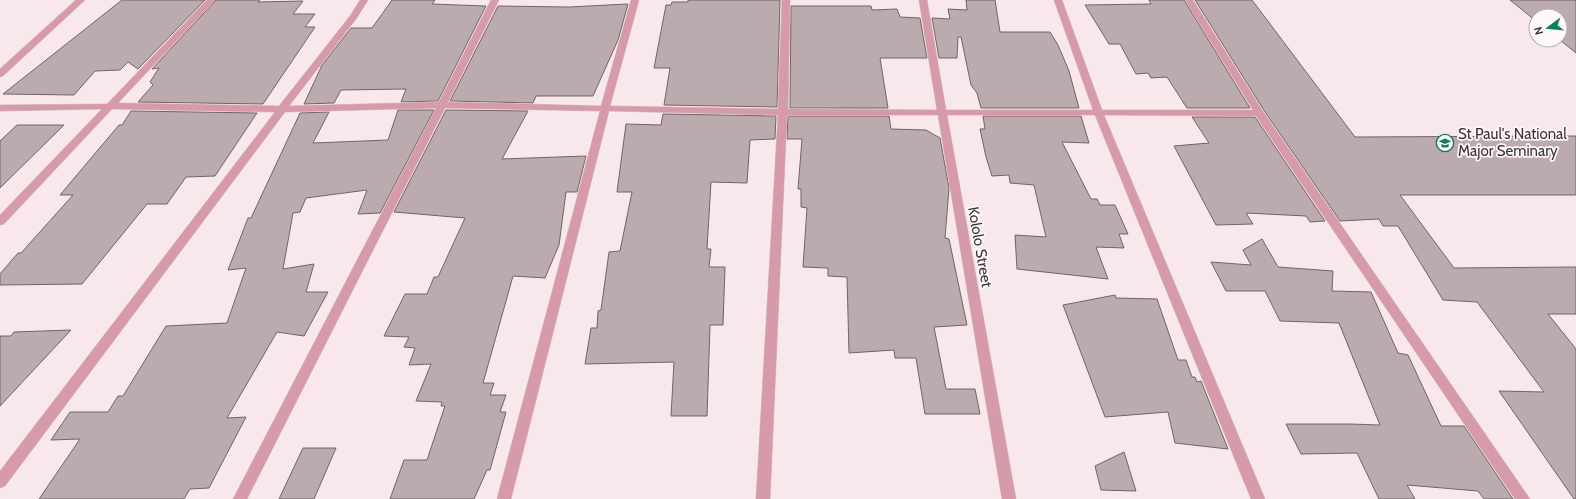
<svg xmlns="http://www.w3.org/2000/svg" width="1576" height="499" font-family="Cabin,sans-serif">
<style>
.building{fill:#bbabae;stroke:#716366}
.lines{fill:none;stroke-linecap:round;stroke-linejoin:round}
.minor-casing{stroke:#d2c4c7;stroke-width:1}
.minor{fill:#d69aa9;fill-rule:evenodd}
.labels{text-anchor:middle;stroke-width:3.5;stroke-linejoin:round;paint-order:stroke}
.poi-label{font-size:15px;fill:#3a3435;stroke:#fff8f9;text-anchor:start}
.street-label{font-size:15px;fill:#3a3435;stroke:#fff8f9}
</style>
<rect width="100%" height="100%" fill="#f8e8eb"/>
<g class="building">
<polygon points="122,0 205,0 138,69 128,62 120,70 95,71 74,95 3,94"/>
<polygon points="216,0 260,0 258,2 303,1 293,14 315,14 305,27 315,27 263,104 138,102 153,85 150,82 159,68 152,69"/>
<polygon points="392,0 435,0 432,4 486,6 438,101 401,102 406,89 341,90 334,103 304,104 322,65 351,28 372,28"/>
<polygon points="688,0 780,0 777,107 664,105 670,68 654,68 666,5 671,5 672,2 688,2"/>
<polygon points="966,0 995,0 1000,32 1050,32 1058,45 1069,71 1079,108 981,108 977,93 971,85 961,37 958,37 957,58 939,58 932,18 950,19 948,9 967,10"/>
<polygon points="1149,0 1184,0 1250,108 1187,108 1167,77 1151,78 1148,73 1136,74 1120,44 1109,44 1085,5 1151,4"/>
<polygon points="1195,0 1252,0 1355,137 1576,136 1576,195 1400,195 1454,268 1576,267 1576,314 1548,314 1576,349 1576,499 1574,499 1499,391 1544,392 1477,302 1443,300 1398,226 1383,226 1379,219 1340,221 1265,112"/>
<polygon points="1510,0 1576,0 1576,53 1560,40 1560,16 1536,16 1536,21"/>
<polygon points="628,4 618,40 593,96 536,96 533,103 450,101 498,6 569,7"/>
<polygon points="791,6 871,6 872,10 897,9 900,17 920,18 927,58 880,58 888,108 790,108"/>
<polygon points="398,110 434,110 380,213 358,214 367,190 306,198 300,212 293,213 283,269 314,264 306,292 328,292 304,336 277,332 227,418 246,417 209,488 190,489 184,499 39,499 80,439 51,440 70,412 108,412 118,396 123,396 166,326 227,323 246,268 228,270 248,218 251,218 300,113 329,112 313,143 388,140"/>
<polygon points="446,110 528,111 502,159 586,156 577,192 566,192 559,245 545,278 513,276 483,383 494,383 490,395 506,395 500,412 506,412 490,470 487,470 474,499 390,499 404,460 427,460 445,406 441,406 442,402 416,401 431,364 409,365 415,348 404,347 409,337 384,336 405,294 427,294 434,277 438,277 465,218 394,212"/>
<polygon points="131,111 257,113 215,176 186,177 167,204 147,204 82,284 0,285 0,274 18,253 21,253 73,195 60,195 119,125 122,125"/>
<polygon points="663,114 776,116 775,139 750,140 747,183 711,182 707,249 711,249 709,267 725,267 723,325 710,325 707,416 671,416 674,362 585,364 591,328 597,328 598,311 601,310 609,252 620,251 632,192 617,192 626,124 661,125"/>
<polygon points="788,116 889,116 891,129 926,130 940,138 949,188 945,238 949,239 967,325 934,327 946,389 975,389 980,414 925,414 916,358 895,358 894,350 849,353 847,277 828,276 828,268 803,267 807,208 801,207 801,189 798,189 802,139 787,139"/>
<polygon points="983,116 1081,116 1089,143 1062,142 1091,199 1097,199 1100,205 1115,205 1128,234 1119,234 1124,248 1096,247 1108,279 1017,269 1015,235 1046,237 1034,185 1010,183 1009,175 992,176 986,157 980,129 985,129"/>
<polygon points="1192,117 1255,117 1325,221 1310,222 1306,216 1246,213 1253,224 1216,225 1174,146 1209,143"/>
<polygon points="17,125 64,125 0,188 0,141"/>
<polygon points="1262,239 1278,267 1333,271 1332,291 1371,292 1398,353 1408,355 1441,426 1464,426 1513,499 1484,499 1478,491 1407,485 1415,499 1379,499 1357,453 1301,454 1286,424 1350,424 1380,425 1339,323 1280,321 1265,291 1226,291 1211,262 1251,265 1243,250"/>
<polygon points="1115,295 1116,298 1157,299 1178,360 1186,360 1192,377 1195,377 1197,382 1201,381 1228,449 1175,443 1168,412 1105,417 1063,305"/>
<polygon points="71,330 0,406 0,336 11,336 14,332"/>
<polygon points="303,448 336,448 314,499 279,499"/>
<polygon points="1124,452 1136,491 1101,490 1095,466"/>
</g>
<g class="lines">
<defs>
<g id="minor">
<polygon points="76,0 85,0 3,76 0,77 0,69"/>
<polygon points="207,0 215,0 118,103 279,106 350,16 360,0 368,0 356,19 289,106 439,102 491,0 499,0 448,102 601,106 631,0 639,0 610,106 778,109 782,0 790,0 788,109 937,110 919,0 927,0 946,110 1093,110 1054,0 1062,0 1102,110 1253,110 1185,0 1193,0 1264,113 1530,499 1515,499 1256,116 1104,115 1265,499 1251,499 1095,115 947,115 1016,499 1002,499 938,115 787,115 770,499 756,499 778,115 609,111 511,499 497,499 600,111 445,108 247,499 233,499 436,108 285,112 5,486 0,488 0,471 275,112 112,109 4,224 0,225 0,215 102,109 0,111 0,105 107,104"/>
</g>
</defs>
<use href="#minor" class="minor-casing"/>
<use href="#minor" class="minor"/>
</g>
<defs>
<symbol id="university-ring" viewBox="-11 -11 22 22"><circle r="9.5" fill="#fff8f9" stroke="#0c7f5c" stroke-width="1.5"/><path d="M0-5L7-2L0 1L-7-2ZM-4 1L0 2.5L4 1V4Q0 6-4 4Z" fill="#0c7f5c"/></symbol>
</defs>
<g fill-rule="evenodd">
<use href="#university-ring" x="1435" y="133" width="20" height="20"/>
</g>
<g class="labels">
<g class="poi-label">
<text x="1458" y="139">St Paul's National<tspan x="1458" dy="17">Major Seminary</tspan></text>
</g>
<g class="street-label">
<text transform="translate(980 247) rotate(80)" y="5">Kololo Street</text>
</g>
</g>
<g transform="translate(1548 28) rotate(254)"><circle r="19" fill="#fff8f9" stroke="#b0aaab"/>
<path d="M0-3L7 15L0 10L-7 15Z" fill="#0c7f5c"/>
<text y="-6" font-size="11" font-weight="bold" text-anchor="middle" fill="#3a3435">N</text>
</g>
</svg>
